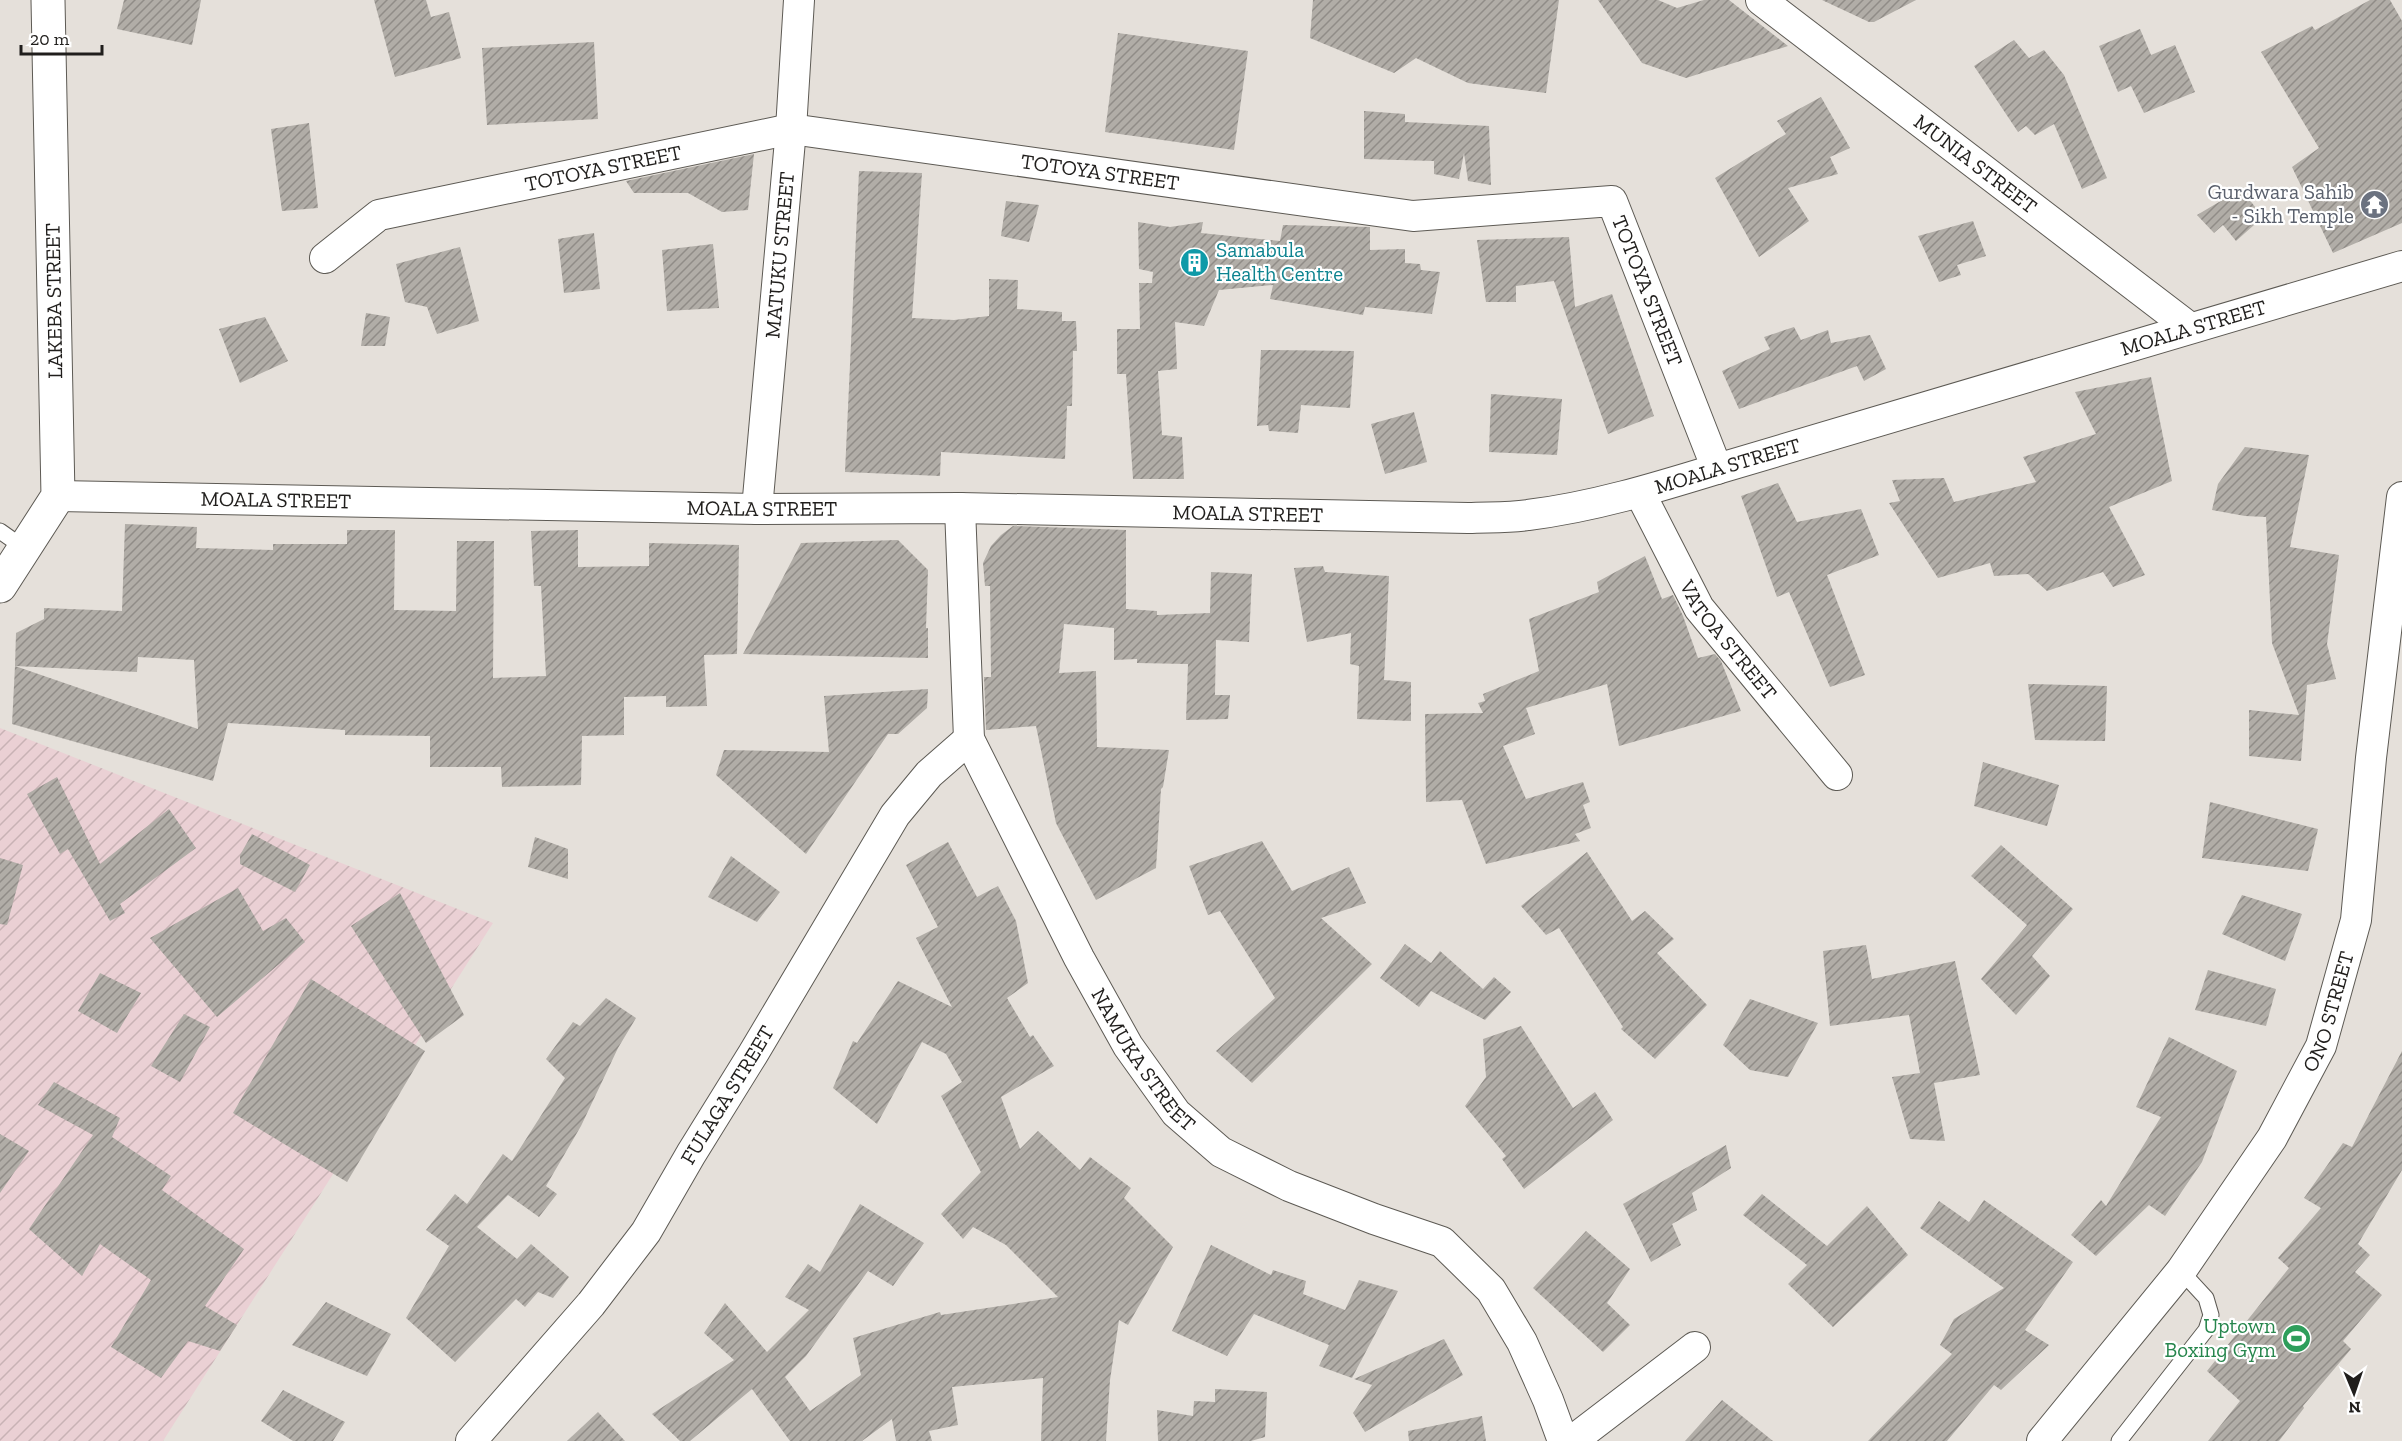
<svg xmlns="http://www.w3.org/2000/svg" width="2402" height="1441" font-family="'Zilla Slab',serif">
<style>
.industrial{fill:url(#industrial-furrows)}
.building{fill:url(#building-hatch)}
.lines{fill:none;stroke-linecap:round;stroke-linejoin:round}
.service-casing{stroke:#5d5a54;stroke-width:17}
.minor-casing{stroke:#5d5a54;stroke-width:32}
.secondary-casing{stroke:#5d5a54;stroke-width:35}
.service{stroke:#fff;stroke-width:15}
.minor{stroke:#fff;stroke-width:30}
.secondary{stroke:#fff;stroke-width:33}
.labels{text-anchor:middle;stroke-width:4.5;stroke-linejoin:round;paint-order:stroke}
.street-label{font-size:21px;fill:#201e1c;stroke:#fff}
.worship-label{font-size:21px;fill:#5b616d;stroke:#fff;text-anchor:end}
.culture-label{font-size:21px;fill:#0d838f;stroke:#fff;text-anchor:start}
.leisure-label{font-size:21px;fill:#27864d;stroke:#fff;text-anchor:end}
</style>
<defs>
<pattern id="industrial-furrows" width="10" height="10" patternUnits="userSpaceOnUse" patternTransform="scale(1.5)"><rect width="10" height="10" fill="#ead0d4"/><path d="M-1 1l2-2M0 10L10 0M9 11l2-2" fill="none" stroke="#c8b2b5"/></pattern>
<pattern id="building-hatch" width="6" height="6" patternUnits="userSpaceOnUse" patternTransform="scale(1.5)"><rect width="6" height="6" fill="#b1ada7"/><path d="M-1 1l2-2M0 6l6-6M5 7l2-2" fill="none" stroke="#908c87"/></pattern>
</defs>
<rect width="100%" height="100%" fill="#e5e0da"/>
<polygon class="industrial" points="0,728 493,923 163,1441 0,1441"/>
<g class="building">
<polygon points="124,0 201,0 192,45 117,29"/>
<polygon points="374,0 426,0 431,17 449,12 461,58 395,77"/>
<polygon points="1313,0 1559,0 1546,93 1468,83 1416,58 1394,73 1310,38"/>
<polygon points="1598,0 1658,0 1677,8 1704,0 1729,0 1788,46 1686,78 1642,63"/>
<polygon points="1822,0 1916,0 1874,22 1869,22"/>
<polygon points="2370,0 2390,0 2402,21 2402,223 2333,253 2292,167 2319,148 2261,52 2312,26 2315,30"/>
<polygon points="2140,29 2151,55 2175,45 2195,92 2144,113 2131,86 2118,92 2099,46"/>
<polygon points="1118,33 1248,51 1234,150 1105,132"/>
<polygon points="2014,40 2029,58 2044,50 2064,75 2107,178 2082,189 2054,124 2035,135 2026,126 2018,132 1974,66"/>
<polygon points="594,42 598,119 487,125 482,48"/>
<polygon points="1821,97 1850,148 1830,157 1838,174 1788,188 1809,221 1759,257 1715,178 1786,134 1777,121"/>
<polygon points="1364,111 1405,114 1405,122 1489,126 1491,185 1468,181 1464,153 1459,179 1434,174 1434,161 1364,159"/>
<polygon points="309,123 318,208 282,211 271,129"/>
<polygon points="754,154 748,210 722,212 688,193 634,193 626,181"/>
<polygon points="859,171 922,173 912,318 954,320 989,316 989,279 1018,280 1017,309 1062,312 1062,321 1076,321 1077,351 1073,351 1072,406 1067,406 1065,459 941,452 940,476 845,472"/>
<polygon points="2241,189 2263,217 2236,241 2223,225 2214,233 2197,215"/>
<polygon points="1006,201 1039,205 1029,242 1001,236"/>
<polygon points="1973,221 1986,256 1957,265 1961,275 1939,282 1918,236"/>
<polygon points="1138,222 1170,227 1203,222 1201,233 1280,241 1283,225 1370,227 1370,250 1405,249 1405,263 1420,264 1421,270 1440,272 1432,314 1365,307 1363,315 1270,299 1273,285 1219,290 1204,326 1175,322 1177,369 1158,371 1162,435 1182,437 1184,479 1133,479 1126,374 1117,374 1117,329 1140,329 1139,283 1152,283 1153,272 1139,269"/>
<polygon points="594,233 600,289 564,293 558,239"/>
<polygon points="1569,237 1575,307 1612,294 1654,416 1608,434 1554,281 1516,286 1516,302 1486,302 1477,240"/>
<polygon points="713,244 719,308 667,311 662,250"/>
<polygon points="460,247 479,321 437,334 427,307 405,302 396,264"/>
<polygon points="366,313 390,317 385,346 361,346"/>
<polygon points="265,317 288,361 240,383 219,329"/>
<polygon points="1794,327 1801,340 1828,330 1831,343 1870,335 1886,369 1864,381 1857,366 1739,409 1722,371 1770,349 1764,337"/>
<polygon points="1261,350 1354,351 1350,408 1301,405 1298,433 1269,431 1268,425 1257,426"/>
<polygon points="2151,377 2172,481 2109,507 2145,575 2113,587 2103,572 2047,591 2028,574 1994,576 1990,563 1938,578 1889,503 1900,501 1892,480 1944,478 1954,502 2036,482 2023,457 2096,434 2075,392"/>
<polygon points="1491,394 1562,399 1557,455 1489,452"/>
<polygon points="1414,412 1427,462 1385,474 1371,424"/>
<polygon points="2245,447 2309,455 2290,547 2339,555 2327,644 2336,679 2307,685 2301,761 2249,756 2249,710 2299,715 2272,643 2266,517 2245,516 2212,510 2218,484"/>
<polygon points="1778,483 1797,522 1861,509 1879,555 1827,575 1865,675 1830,687 1789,592 1777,597 1741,496"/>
<polygon points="125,524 197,527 196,548 273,550 273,544 347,544 347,530 395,530 394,610 456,611 457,541 494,541 493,678 546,676 541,586 534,586 531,531 578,530 578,567 649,566 649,543 739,545 737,654 704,655 707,706 666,707 666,696 624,697 624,735 582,736 581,785 502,787 501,767 430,767 430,736 345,735 345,730 228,723 213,781 12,724 15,666 198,729 194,660 138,657 137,672 15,666 16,633 44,619 44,608 122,611"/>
<polygon points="1013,526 1126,530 1126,609 1157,611 1157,615 1210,613 1211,572 1252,574 1249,642 1216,640 1215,695 1230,695 1228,719 1186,720 1188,664 1137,663 1137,659 1114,660 1114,628 1064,624 1059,673 1096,671 1097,747 1169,750 1163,787 1161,789 1156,868 1096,900 1056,823 1036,726 986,730 984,677 991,677 990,586 985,586 983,563 991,546 1001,535"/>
<polygon points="898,540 928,570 926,628 928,628 928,658 743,654 801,543"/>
<polygon points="1645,556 1662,599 1673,595 1683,616 1698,658 1715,654 1721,661 1741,711 1619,746 1607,684 1526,708 1535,734 1503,746 1526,799 1583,782 1590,802 1583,805 1591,828 1575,834 1580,841 1486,864 1462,800 1426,802 1425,714 1483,713 1478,703 1485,701 1483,694 1539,671 1529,619 1599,592 1597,582"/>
<polygon points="1323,566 1325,572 1389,576 1384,680 1411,682 1411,721 1357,719 1359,666 1350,664 1351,633 1307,642 1294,568"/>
<polygon points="2028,684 2107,686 2105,741 2035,740"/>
<polygon points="928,689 927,708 898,734 888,734 806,854 716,775 724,750 829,752 824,696"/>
<polygon points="1983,762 2059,785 2047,826 1974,806"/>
<polygon points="57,777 100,864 169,809 196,848 120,904 125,913 110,921 68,849 60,854 27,794"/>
<polygon points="2210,802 2318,829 2308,871 2202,858"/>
<polygon points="252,834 310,865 295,892 240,864 240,855"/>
<polygon points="535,837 568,849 568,879 528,867"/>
<polygon points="1262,841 1292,891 1349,867 1366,903 1321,918 1372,964 1252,1083 1216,1051 1275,998 1220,911 1208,915 1189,866"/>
<polygon points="948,842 977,897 998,886 1016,921 1028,983 1007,998 1030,1037 1033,1035 1054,1066 1001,1097 1020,1149 1038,1131 1080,1170 1090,1157 1131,1188 1124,1198 1173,1247 1128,1325 1119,1320 1110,1380 1106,1441 1041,1441 1043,1378 952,1387 958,1425 929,1431 932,1441 896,1441 892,1419 862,1441 790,1441 752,1389 690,1441 680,1441 652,1414 734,1360 704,1333 725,1303 767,1352 809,1310 785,1297 808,1264 820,1272 860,1204 924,1243 893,1286 868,1271 806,1356 785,1377 810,1411 861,1375 853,1338 940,1312 941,1315 1058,1297 1006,1245 973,1227 963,1239 941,1214 981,1172 941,1096 962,1082 946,1054 922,1042 877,1124 833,1088 853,1041 857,1043 898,981 952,1007 916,938 938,927 906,865"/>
<polygon points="2001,845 2073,909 2032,956 2050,976 2016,1015 1981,979 2027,925 1971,876"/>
<polygon points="1587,852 1632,921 1645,911 1674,939 1657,953 1707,1005 1655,1059 1621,1029 1623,1027 1559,928 1546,935 1521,906"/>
<polygon points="731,856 780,892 757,922 708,897"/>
<polygon points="0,858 23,865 7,925 0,924"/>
<polygon points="238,888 263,931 286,918 305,942 217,1017 150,938"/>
<polygon points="400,893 464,1015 426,1043 351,926"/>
<polygon points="2242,895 2302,914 2285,961 2222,934"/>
<polygon points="1405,944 1431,963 1440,951 1483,989 1494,977 1511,992 1485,1020 1431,991 1419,1007 1380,978"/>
<polygon points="1866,945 1872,979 1955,961 1980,1075 1934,1083 1945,1141 1910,1139 1892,1077 1920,1073 1909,1015 1830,1026 1823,951"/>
<polygon points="2208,970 2276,989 2266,1026 2195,1010"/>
<polygon points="100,973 141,993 117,1033 78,1011"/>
<polygon points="311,979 425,1051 347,1182 233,1113"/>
<polygon points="606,998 636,1018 618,1048 581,1126 546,1186 557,1194 539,1217 508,1195 477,1227 517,1259 531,1244 569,1277 553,1298 538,1292 525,1307 516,1299 455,1362 406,1318 449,1246 426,1230 455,1194 467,1204 503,1154 512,1161 565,1078 546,1059 573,1022 580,1026"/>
<polygon points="1750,999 1818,1023 1788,1077 1750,1070 1723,1045"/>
<polygon points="184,1014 210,1027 180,1082 151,1066"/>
<polygon points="1521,1026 1573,1108 1595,1092 1613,1120 1524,1189 1502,1159 1506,1156 1465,1106 1486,1077 1483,1039"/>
<polygon points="2169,1037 2237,1071 2202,1162 2165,1216 2149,1205 2096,1256 2071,1235 2101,1200 2106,1206 2161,1117 2136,1107"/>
<polygon points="2402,1051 2402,1170 2358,1244 2370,1255 2355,1272 2382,1295 2343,1341 2351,1349 2303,1406 2304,1408 2279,1441 2208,1441 2240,1401 2207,1371 2289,1268 2278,1258 2321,1208 2304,1198 2343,1143 2352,1147"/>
<polygon points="54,1082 120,1118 112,1137 171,1176 162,1190 244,1249 205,1306 237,1325 220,1351 188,1341 161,1378 111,1347 151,1280 100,1244 82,1276 29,1229 93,1135 38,1105"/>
<polygon points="0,1134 29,1151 0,1193"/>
<polygon points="1726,1145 1731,1168 1692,1193 1697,1210 1672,1224 1681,1245 1651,1262 1623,1204"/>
<polygon points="1762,1194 1827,1246 1867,1206 1908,1255 1833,1327 1788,1284 1807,1265 1743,1215"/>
<polygon points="1984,1200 2073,1262 2025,1330 2049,1345 2001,1390 1994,1385 1947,1441 1868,1441 1952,1354 1940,1345 1954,1319 2004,1288 1920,1228 1939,1201 1969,1222"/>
<polygon points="1586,1231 1630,1269 1607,1303 1630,1325 1603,1352 1533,1288"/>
<polygon points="1211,1245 1271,1275 1273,1270 1306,1281 1303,1294 1345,1310 1359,1280 1398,1291 1352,1378 1319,1366 1329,1345 1254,1314 1227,1356 1172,1331"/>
<polygon points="326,1302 391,1334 367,1376 292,1345"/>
<polygon points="1444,1339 1463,1375 1365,1432 1353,1413 1372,1385 1354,1379"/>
<polygon points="1215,1389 1267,1392 1265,1437 1251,1441 1158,1441 1157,1410 1193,1416 1194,1401 1215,1402"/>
<polygon points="283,1390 345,1422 333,1441 293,1441 261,1421"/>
<polygon points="1722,1400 1773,1441 1685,1441"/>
<polygon points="598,1412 625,1441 567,1441"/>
<polygon points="1482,1416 1486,1441 1409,1441 1408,1431"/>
</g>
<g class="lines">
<defs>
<g id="service">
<polyline points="0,531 24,548"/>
<polyline points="2119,1441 2206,1330 2211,1315 2206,1298 2181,1271"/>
</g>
<g id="minor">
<path id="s1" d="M 1761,0 L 2190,328"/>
<path id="s2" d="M 325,258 L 379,215 L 791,129 L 1413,216 L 1612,201 L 1717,469"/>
<path id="s3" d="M 1640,493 L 1699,608 L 1837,775"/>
<path id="s4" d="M 58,496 L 757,509 L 960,508 L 1468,518 C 1488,517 1508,518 1528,515 C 1593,507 1655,488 1717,469 L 2402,266"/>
<path id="s5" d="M 960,508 L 969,739 L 1079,958 L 1128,1046 L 1176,1113 L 1221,1152 L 1289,1186 L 1374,1219 L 1442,1242 L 1491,1290 L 1522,1342 L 1548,1400 L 1563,1441"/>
<path id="s6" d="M 757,509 L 791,129 L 799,0"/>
<path id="s7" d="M 471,1441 L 591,1304 L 646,1232 L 691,1154 L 753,1054 L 895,815 L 929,774 L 969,739"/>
<polyline points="1572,1441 1695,1347"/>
<path id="s8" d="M 2042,1441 L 2181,1271 L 2272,1138 L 2321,1046 L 2356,920 L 2371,758 L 2402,497"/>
</g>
<polyline id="secondary" points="0,586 58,496 48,0"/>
</defs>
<use href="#service" class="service-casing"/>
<use href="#minor" class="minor-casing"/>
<use href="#secondary" class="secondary-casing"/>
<use href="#service" class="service"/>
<use href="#minor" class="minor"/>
<use href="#secondary" class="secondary"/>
</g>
<defs>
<symbol id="temple-disc" viewBox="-11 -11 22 22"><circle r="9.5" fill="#6b7280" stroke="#fff"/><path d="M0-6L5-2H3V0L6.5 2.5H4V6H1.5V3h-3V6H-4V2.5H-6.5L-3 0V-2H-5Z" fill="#fff"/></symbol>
<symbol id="building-disc" viewBox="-11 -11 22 22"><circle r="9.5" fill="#0f9aa8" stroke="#fff"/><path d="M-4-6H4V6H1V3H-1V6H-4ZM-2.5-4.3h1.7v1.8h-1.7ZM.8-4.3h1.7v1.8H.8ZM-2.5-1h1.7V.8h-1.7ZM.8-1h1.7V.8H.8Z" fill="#fff"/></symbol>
<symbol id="stadium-disc" viewBox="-11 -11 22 22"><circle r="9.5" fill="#2e9e5b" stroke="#fff"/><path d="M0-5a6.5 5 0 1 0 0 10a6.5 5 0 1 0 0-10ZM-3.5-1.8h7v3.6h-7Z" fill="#fff"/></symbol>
</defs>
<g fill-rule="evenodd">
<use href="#temple-disc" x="2358" y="188" width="33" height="33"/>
<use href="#building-disc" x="1178" y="246" width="33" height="33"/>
<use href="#stadium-disc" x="2280" y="1322" width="33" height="33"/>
</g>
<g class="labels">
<g class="street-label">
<text dy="7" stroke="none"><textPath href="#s1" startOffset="270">MUNIA STREET</textPath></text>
<text dy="7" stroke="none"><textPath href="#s2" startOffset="298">TOTOYA STREET</textPath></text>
<text dy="7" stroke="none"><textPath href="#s2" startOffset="802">TOTOYA STREET</textPath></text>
<text dy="7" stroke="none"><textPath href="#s6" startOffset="255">MATUKU STREET</textPath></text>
<text dy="7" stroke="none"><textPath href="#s2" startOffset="1414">TOTOYA STREET</textPath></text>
<text transform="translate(54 301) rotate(-91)" y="7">LAKEBA STREET</text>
<text dy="7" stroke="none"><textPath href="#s4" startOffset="2162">MOALA STREET</textPath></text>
<text dy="7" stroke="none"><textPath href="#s4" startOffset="1676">MOALA STREET</textPath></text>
<text dy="7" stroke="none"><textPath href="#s4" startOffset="218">MOALA STREET</textPath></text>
<text dy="7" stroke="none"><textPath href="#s4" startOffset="704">MOALA STREET</textPath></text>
<text dy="7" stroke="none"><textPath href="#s4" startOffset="1190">MOALA STREET</textPath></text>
<text dy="7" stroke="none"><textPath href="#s3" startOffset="172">VATOA STREET</textPath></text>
<text dy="7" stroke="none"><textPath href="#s8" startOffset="520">ONO STREET</textPath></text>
<text dy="7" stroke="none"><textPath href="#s5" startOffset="597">NAMUKA STREET</textPath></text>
<text dy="7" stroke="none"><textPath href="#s7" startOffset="432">FULAGA STREET</textPath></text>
</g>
<g class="worship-label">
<text x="2354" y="199">Gurdwara Sahib<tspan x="2354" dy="24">- Sikh Temple</tspan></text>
</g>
<g class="culture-label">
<text x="1216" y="257">Samabula<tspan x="1216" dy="24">Health Centre</tspan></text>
</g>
<g class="leisure-label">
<text x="2276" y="1333">Uptown<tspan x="2276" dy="24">Boxing Gym</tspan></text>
</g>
</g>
<g transform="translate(2354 1393) rotate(178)" stroke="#ffffff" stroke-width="4.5" paint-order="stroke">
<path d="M0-4.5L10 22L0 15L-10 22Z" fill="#201e1c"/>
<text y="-9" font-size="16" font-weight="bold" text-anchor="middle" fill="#201e1c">N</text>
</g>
<path d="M21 45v9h81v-9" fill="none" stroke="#201e1c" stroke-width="3"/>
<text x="30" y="45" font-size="18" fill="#201e1c" stroke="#ffffff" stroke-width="4.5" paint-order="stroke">20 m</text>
</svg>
